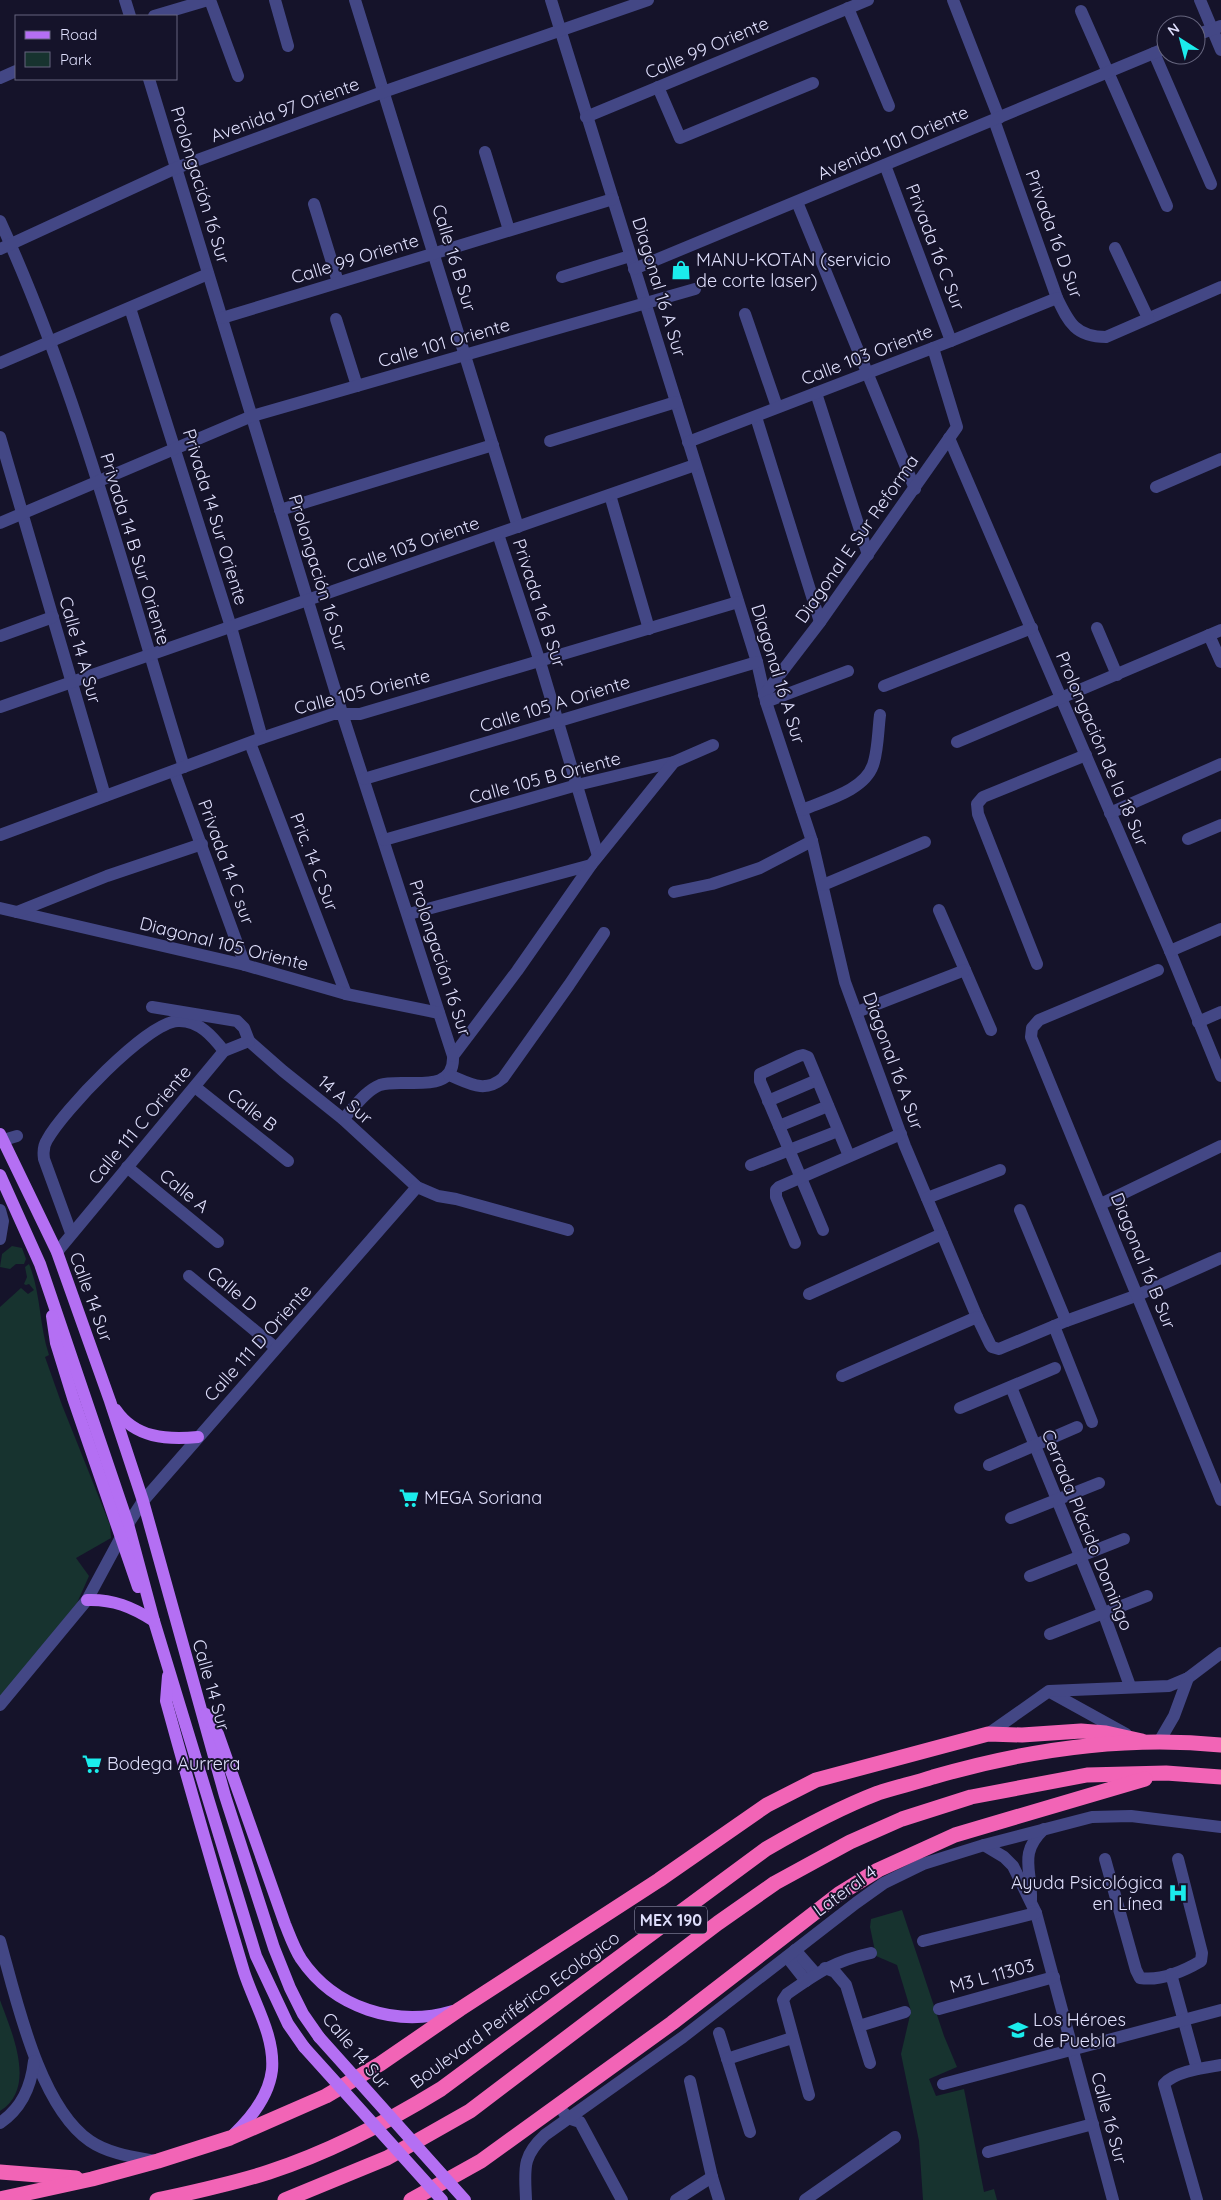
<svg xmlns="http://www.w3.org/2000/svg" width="1221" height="2200" font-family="Quicksand,sans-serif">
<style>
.green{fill:#17332f}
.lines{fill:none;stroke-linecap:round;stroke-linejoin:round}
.minor{stroke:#434785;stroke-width:12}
.major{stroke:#b46ff3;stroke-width:12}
.highway{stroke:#f264b6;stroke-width:15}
.major-bridge{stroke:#b46ff3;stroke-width:12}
.labels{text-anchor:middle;stroke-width:4;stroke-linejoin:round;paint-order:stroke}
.shield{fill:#15132a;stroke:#a2a2bd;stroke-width:1}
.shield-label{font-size:16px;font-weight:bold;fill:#dfdffc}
.street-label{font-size:18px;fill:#dfdffc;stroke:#15132a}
.poi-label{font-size:18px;fill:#dfdffc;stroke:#15132a;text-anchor:start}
</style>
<rect width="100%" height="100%" fill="#15132a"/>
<g class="green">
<polygon points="12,1246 22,1248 26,1259 24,1264 16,1264 10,1269 0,1267 2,1254"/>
<path d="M 29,1264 C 41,1293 39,1325 49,1355 L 45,1357 L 62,1405 L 110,1525 L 111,1538 L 76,1558 L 89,1576 L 77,1603 L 0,1697 L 0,1307 L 21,1288 L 28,1294 L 34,1290 L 29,1284 L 26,1285 L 24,1284 L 27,1277 L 25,1267 Z"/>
<polygon points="902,1910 944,2036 957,2067 929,2079 936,2096 964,2089 984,2192 994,2189 997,2200 923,2200 919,2141 901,2054 911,2011 897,1965 876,1956 870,1927 871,1919"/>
<path d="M 0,2000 C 11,2031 38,2088 0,2111 Z"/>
</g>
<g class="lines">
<g class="minor">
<polyline points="125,0 130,16"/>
<polyline points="210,0 238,76"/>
<polyline points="275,0 288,46"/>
<polyline points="355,0 518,527"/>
<polyline points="551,0 757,662 766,702 812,841 845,982 905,1146 977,1317 990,1344 992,1347 999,1349 1066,1321 1138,1295 1221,1258"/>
<polyline points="953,0 999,118"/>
<polyline points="1200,0 1221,50"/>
<polyline points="848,8 889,106"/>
<polyline points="1081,11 1167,206"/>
<polyline points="154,16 208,0"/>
<polyline points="1196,35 1221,26"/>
<polyline points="1154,53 1211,184"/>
<polyline points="0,78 16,71"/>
<path d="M 149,79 L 342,713 L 453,1056 C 455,1097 403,1077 380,1085 C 365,1091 354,1108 343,1119"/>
<polyline points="658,87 680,138 813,83"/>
<polyline points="586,117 868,0"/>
<path d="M 994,120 L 1057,298 C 1069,323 1076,337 1106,337 L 1221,287"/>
<polyline points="485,152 509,230"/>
<polyline points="885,165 951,341"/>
<polyline points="797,202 915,489"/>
<polyline points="314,204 338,282"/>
<path d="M 0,221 C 80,396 127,584 184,767"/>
<polyline points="1115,248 1148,318"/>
<polyline points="0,249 176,168 383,92 648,0"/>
<polyline points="634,269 1166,48"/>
<polyline points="562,277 630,256"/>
<polyline points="130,308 231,627 262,738"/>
<polyline points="745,314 777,407"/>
<polyline points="222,318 613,199"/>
<polyline points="336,319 357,386"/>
<polyline points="0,363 208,274"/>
<polyline points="816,393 868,555"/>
<polyline points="756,417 820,622"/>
<polyline points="0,437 105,796"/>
<polyline points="949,438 1170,951 1221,1076"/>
<polyline points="550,441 676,402"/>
<polyline points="688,442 951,341 1057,298"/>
<polyline points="1156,487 1221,459"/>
<polyline points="610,495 649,629"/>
<polyline points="280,510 493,445"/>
<polyline points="0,523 252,416 695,289"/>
<polyline points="498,534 540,662 598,856"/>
<polyline points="1097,628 1117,675"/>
<polyline points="1209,635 1221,662"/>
<polyline points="0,636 53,617"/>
<polyline points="884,686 1032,628"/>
<polyline points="764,695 820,622 957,427 933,348"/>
<polyline points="766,702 848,671"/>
<polyline points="0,707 695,465"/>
<polyline points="957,742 1221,630"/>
<polyline points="250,743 346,994"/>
<polyline points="174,771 245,965"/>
<polyline points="364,779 757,662"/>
<path d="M 802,810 C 825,800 864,791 873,765 C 878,751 878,731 880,715"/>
<polyline points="1110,813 1221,764"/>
<polyline points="0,835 262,738 333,714 360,714 738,602"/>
<polyline points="1188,839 1221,825"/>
<polyline points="384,840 577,785 674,762 713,745"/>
<polyline points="823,885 925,842"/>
<polyline points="674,892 712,884 760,868 812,841"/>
<polyline points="0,908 245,965 346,994 439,1013"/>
<polyline points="939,910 991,1030"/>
<polyline points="17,912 107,876 202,844"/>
<polyline points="409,914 591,865"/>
<polyline points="1170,951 1221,929"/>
<polyline points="1037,964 978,814 977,804 983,797 1086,755"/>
<polyline points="1158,970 1039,1020 1032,1028 1031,1037 1221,1500"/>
<polyline points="857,1012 965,970"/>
<polyline points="1198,1022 1221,1012"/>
<polyline points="249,1041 283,1071 343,1119 417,1187 438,1196 456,1199 568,1230"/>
<polyline points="453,1056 517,971 591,865 674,762"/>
<path d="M 449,1075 C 469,1083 484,1094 503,1078 L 569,985 L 604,933"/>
<polyline points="195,1087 288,1161"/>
<polyline points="768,1101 817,1080"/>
<polyline points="779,1126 828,1106"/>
<polyline points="0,1141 17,1136"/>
<polyline points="751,1165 838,1131"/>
<polyline points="127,1167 218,1242"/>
<polyline points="927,1198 1000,1170"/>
<polyline points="1101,1204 1221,1146"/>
<polyline points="0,1210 3,1221 0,1239"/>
<polyline points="1020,1210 1066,1321"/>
<polyline points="823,1230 760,1081 760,1074 799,1056 803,1055 808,1057 849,1156"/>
<path d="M 71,1233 L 44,1159 C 43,1152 43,1146 47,1140 C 62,1112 147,1022 178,1021 C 199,1020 213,1037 224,1051"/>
<polyline points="795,1243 776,1197 776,1190 779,1187 901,1134"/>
<polyline points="57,1252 224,1051 249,1041 244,1028 237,1021 152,1007"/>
<polyline points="189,1276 276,1348"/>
<polyline points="809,1294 942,1234"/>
<polyline points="1054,1326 1092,1422"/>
<polyline points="842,1376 977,1317"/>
<polyline points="1011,1387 1103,1612 1130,1686"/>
<polyline points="960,1408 1055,1368"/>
<polyline points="989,1465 1077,1427"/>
<polyline points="1011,1518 1099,1483"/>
<polyline points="1030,1576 1124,1539"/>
<polyline points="1050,1634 1147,1596"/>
<polyline points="1050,1692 1126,1734"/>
<polyline points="0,1705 87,1600 128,1524 143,1501 417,1187"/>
<polyline points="988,1734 1049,1691 1169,1686 1188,1678 1221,1653"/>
<polyline points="1160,1740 1174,1716 1188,1678"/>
<polyline points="984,1845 1004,1857 1013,1866 1036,1913 1113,2200"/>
<path d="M 1105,1859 L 1136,1970 L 1140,1978 C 1160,1981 1184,1971 1201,1961 L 1202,1953 L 1178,1859"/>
<path d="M 1031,1900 C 1032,1869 1018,1854 1044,1829"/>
<path d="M 0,1941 C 16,1998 39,2106 90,2141 C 109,2154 134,2157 156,2161"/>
<polyline points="923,1941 1036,1913"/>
<polyline points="795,1950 816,1974"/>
<polyline points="787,1957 806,1981"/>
<polyline points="825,1968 835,1972 846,1985 870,2063"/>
<polyline points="1171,1974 1197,2069"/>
<polyline points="939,2009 1054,1977"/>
<polyline points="859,2026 905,2012"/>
<polyline points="719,2033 750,2132"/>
<polyline points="727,2059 792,2038"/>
<polyline points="690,2081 712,2177 719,2200"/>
<polyline points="943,2084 1221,2010"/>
<path d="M 809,2095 L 783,2000 L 787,1994 C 817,1973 834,1961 871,1953"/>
<polyline points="564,2113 568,2118 580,2122 622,2200"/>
<path d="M 0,2123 C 22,2108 31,2087 34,2061"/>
<polyline points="988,2152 1093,2124"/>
<path d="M 526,2200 C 525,2170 521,2157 545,2135 L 683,2037 L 856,1903 L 884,1883 L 923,1864 L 984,1845 L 1092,1817 L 1131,1816 L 1221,1827"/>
<polyline points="676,2200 712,2177"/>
<polyline points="805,2200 895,2137"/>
<path d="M 1197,2200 L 1164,2084 C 1176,2071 1204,2068 1221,2065"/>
</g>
<g class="major">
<polyline points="0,1134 57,1252 110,1401 143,1501 225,1796 274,1948 290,1988 303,2014 319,2037"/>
<polyline points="0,1175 40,1264 128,1524 154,1621 256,1956 288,2024 304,2047"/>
<polyline points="52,1316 56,1343 73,1398 138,1587"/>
<path d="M 116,1410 C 135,1438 167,1440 198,1437"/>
<path d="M 87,1600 C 113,1599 132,1607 154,1621"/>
<path d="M 168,1676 L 166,1701 C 191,1792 217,1882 244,1972 C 254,2003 275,2036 272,2070 C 269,2095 252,2117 234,2134"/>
<path d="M 206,1714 L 218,1734 L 285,1924 C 290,1936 294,1948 301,1959 C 334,2008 396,2028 453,2011"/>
</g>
<g class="highway">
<polyline points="0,2172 76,2178"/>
<polyline points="0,2199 92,2179 158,2161 230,2138 326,2096 380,2064 460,2009 659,1880 767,1805 816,1780 988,1734 1022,1735 1081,1731 1106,1733 1142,1741"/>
<path d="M 157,2200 C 194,2192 232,2184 269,2172 C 327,2153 389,2121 441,2089 L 766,1849 C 802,1828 839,1808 878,1793 C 896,1787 915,1783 933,1777 C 1026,1750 1123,1735 1221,1745"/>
<polyline points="285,2200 387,2158 470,2111 718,1923 775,1883 850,1842 902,1819 971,1797 1087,1775 1166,1773 1221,1777"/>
<polyline points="411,2200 481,2161 672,2023 839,1894 878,1870 955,1835 1145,1779"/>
</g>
<g class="major-bridge">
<polyline points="319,2037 465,2200"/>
<polyline points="304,2047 442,2200"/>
</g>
</g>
<defs>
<symbol id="shop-bare" viewBox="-9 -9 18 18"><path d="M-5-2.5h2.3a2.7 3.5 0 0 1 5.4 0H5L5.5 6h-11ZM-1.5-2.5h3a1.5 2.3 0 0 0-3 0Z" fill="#1becec" stroke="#15132a" stroke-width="2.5" paint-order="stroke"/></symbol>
<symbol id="supermarket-bare" viewBox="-9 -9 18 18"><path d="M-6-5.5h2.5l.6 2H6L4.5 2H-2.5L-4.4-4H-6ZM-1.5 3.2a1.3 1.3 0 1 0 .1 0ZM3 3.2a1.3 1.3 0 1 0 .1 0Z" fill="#1becec" stroke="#15132a" stroke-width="2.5" paint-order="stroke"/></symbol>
<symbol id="hospital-bare" viewBox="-9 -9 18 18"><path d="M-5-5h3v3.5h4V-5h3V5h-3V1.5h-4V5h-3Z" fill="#1becec" stroke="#15132a" stroke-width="2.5" paint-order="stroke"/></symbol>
<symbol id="school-bare" viewBox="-9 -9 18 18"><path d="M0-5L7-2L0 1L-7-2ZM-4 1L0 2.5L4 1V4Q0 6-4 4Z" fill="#1becec" stroke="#15132a" stroke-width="2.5" paint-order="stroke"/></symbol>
</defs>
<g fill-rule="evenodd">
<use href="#shop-bare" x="667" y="256" width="28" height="28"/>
<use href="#supermarket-bare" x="395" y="1484" width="28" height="28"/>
<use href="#supermarket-bare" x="78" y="1750" width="28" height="28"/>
<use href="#hospital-bare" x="1164" y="1879" width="28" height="28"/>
<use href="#school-bare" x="1004" y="2016" width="28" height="28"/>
</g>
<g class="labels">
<rect class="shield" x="635" y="1906.5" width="72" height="27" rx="4"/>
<g class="shield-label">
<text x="671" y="1926">MEX 190</text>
</g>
<g class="street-label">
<text transform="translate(707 48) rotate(-23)" y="6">Calle 99 Oriente</text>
<text transform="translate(285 110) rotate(-20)" y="6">Avenida 97 Oriente</text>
<text transform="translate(893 143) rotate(-23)" y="6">Avenida 101 Oriente</text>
<text transform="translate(200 185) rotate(73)" y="6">Prolongación 16 Sur</text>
<text transform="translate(1054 234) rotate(70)" y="6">Privada 16 D Sur</text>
<text transform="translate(935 247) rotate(69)" y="6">Privada 16 C Sur</text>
<text transform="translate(454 258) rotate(73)" y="6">Calle 16 B Sur</text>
<text transform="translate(355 259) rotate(-17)" y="6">Calle 99 Oriente</text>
<text transform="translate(659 287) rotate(73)" y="6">Diagonal 16 A Sur</text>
<text transform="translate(444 343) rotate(-16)" y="6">Calle 101 Oriente</text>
<text transform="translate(867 355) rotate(-21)" y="6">Calle 103 Oriente</text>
<text transform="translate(215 517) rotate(73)" y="6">Privada 14 Sur Oriente</text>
<text transform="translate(857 539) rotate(-55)" y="6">Diagonal E Sur Reforma</text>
<text transform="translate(413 545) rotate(-19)" y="6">Calle 103 Oriente</text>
<text transform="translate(135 549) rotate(73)" y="6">Privada 14 B Sur Oriente</text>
<text transform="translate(318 573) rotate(73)" y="6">Prolongación 16 Sur</text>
<text transform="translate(539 603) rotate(72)" y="6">Privada 16 B Sur</text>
<text transform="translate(80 650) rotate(74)" y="6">Calle 14 A Sur</text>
<text transform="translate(778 674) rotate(73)" y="6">Diagonal 16 A Sur</text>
<text transform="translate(362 692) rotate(-14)" y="6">Calle 105 Oriente</text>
<text transform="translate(555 704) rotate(-17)" y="6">Calle 105 A Oriente</text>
<text transform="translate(1102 749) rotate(67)" y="6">Prolongación de la 18 Sur</text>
<text transform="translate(545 778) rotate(-15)" y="6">Calle 105 B Oriente</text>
<text transform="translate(226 862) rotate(70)" y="6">Privada 14 C sur</text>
<text transform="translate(314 862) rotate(69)" y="6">Pric. 14 C Sur</text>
<text transform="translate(224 944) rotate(14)" y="6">Diagonal 105 Oriente</text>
<text transform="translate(440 958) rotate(72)" y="6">Prolongación 16 Sur</text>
<text transform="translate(893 1061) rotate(70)" y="6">Diagonal 16 A Sur</text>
<text transform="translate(345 1100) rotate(40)" y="6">14 A Sur</text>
<text transform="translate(252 1110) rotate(38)" y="6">Calle B</text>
<text transform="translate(140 1125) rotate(-50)" y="6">Calle 111 C Oriente</text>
<text transform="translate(184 1191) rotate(39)" y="6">Calle A</text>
<text transform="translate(1143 1261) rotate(68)" y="6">Diagonal 16 B Sur</text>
<text transform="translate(232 1289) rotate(40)" y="6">Calle D</text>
<text transform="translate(91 1297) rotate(70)" y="6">Calle 14 Sur</text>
<text transform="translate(258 1343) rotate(-48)" y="6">Calle 111 D Oriente</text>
<text transform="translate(1087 1530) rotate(68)" y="6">Cerrada Plácido Domingo</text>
<text transform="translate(211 1685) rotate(74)" y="6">Calle 14 Sur</text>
<text transform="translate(845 1891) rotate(-36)" y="6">Lateral 4</text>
<text transform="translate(992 1976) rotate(-15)" y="6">M3 L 11303</text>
<text transform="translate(515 2010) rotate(-36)" y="6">Boulevard Periférico Ecológico</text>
<text transform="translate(356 2051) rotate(50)" y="6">Calle 14 Sur</text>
<text transform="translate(1109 2118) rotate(75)" y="6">Calle 16 Sur</text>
</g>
<g class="poi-label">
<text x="696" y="266">MANU-KOTAN (servicio<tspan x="696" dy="21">de corte laser)</tspan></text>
<text x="424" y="1504">MEGA Soriana</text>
<text x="107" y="1770">Bodega Aurrera</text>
<text x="1163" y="1889" text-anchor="end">Ayuda Psicológica<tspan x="1163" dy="21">en Línea</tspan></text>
<text x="1033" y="2026">Los Héroes<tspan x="1033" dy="21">de Puebla</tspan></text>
</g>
</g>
<rect x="15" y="15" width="162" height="65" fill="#15132a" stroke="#66657e"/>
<rect x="25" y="31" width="25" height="8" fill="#b46ff3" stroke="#66657e"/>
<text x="60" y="40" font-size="15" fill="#dfdffc">Road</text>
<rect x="25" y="52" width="25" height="15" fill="#17332f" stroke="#66657e"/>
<text x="60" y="65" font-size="15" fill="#dfdffc">Park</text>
<g transform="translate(1181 40) rotate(324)"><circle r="24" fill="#15132a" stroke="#66657e"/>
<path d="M0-4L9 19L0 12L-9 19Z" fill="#1becec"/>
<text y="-8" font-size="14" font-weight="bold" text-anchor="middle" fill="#dfdffc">N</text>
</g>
</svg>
